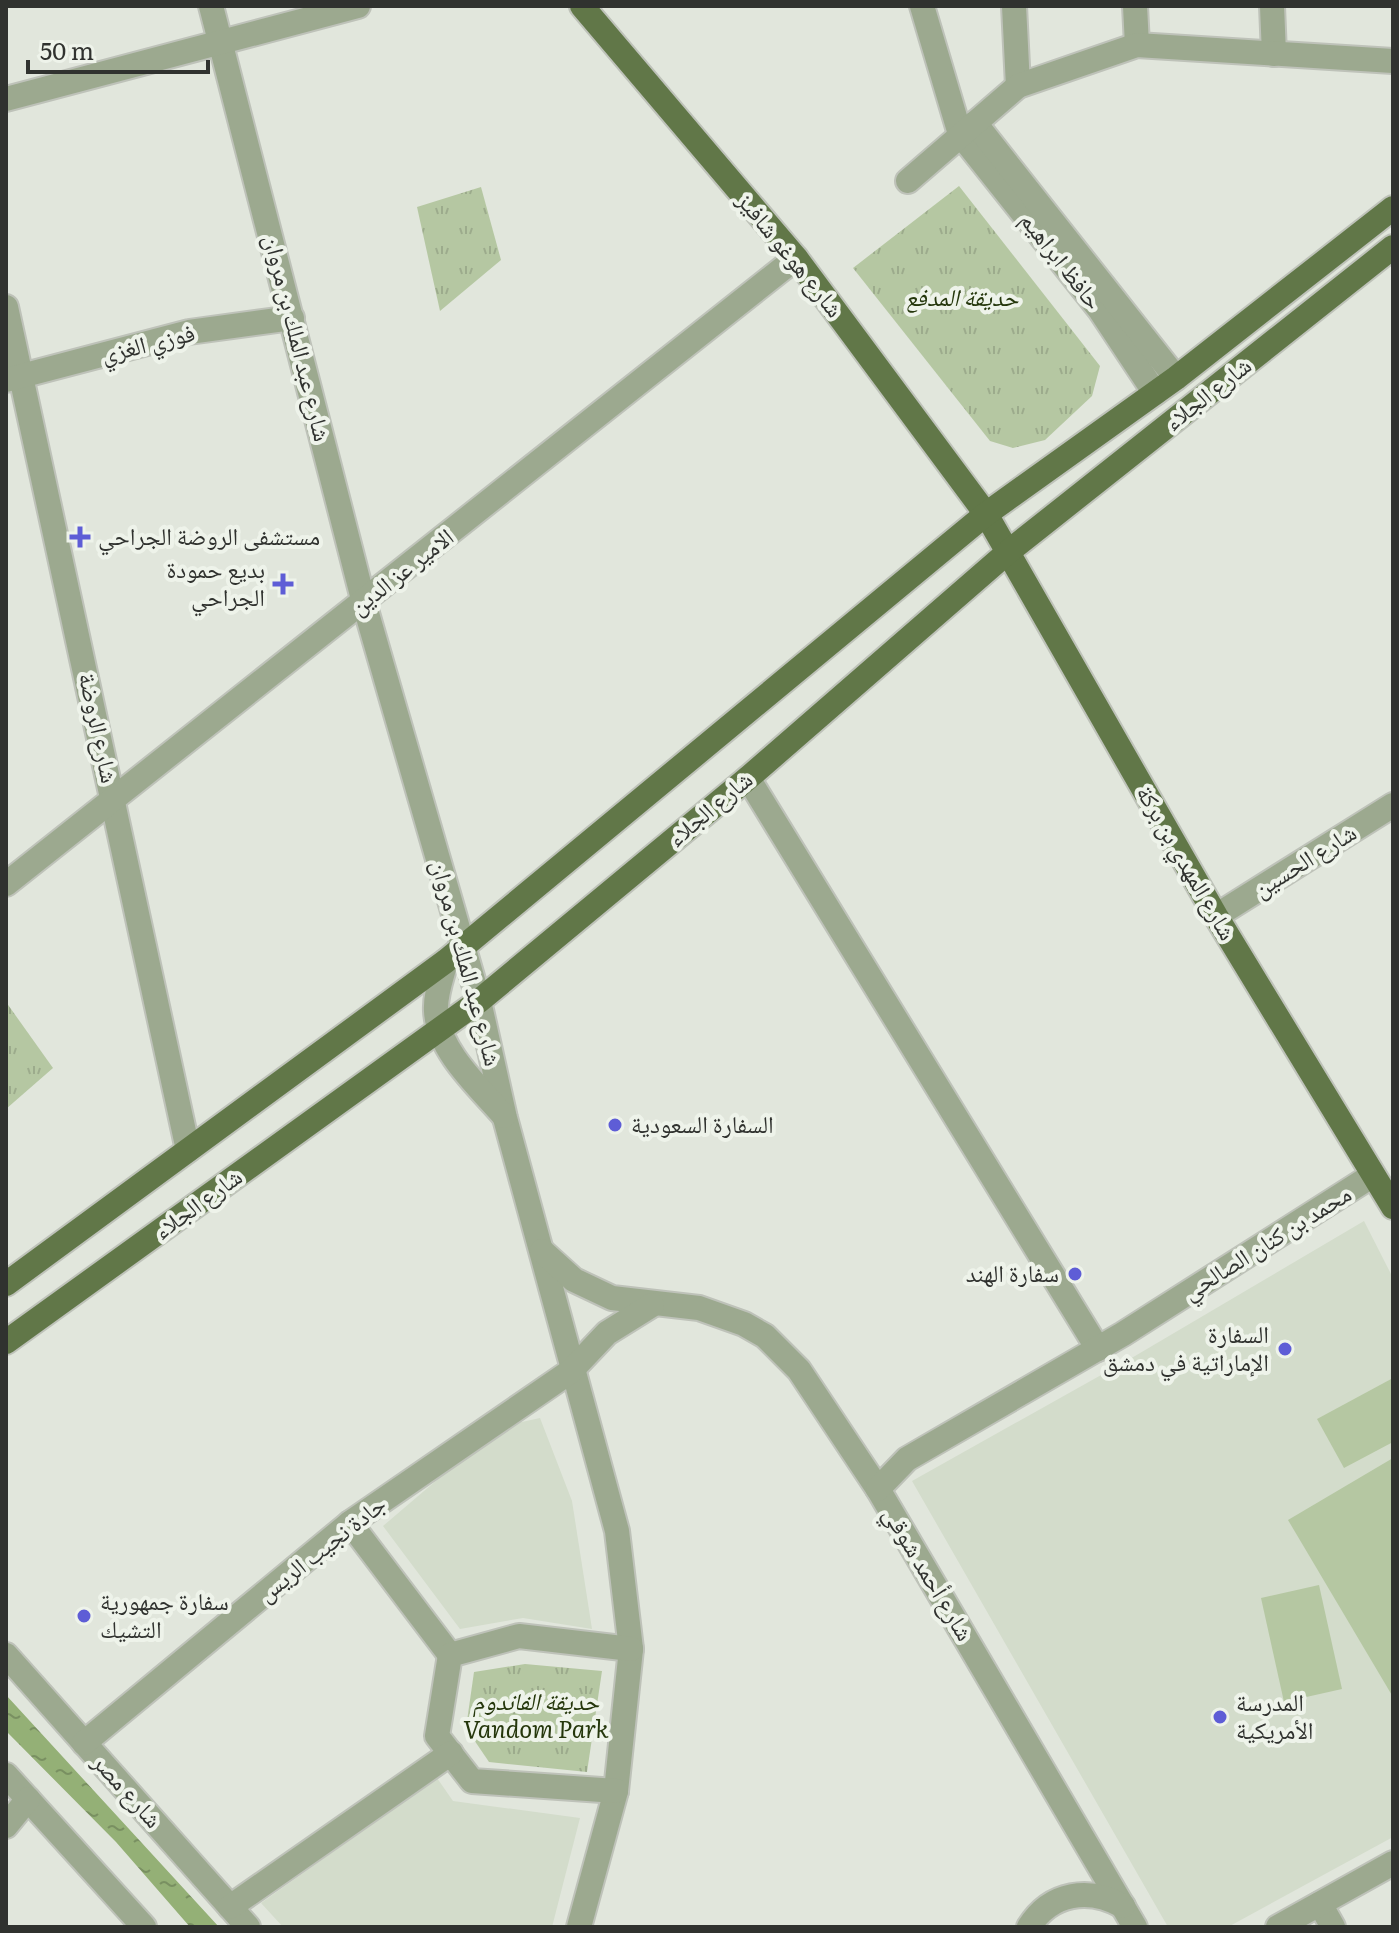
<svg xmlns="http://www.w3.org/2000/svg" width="1399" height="1933" font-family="Literata,'Noto Naskh Arabic',serif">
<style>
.built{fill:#d3dccb}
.park{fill:url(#park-tufts)}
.pitch{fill:#b5c7a2}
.water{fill:url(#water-ripples)}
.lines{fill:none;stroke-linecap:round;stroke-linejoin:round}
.minor-casing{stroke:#bec2b9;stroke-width:28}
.major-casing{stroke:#bec2b9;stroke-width:28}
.minor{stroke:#9ca98f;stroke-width:24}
.major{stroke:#617748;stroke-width:24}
.poi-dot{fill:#5e5dd6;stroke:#eef3ea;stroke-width:3}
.labels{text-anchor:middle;stroke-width:8;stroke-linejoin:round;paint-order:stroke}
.street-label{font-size:24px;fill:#30322f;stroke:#eef3ea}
.park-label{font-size:24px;font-style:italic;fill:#25370c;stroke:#eef3ea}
.poi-label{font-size:24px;fill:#30322f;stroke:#eef3ea;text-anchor:start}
</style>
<defs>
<pattern id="park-tufts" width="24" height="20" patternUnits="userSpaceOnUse" patternTransform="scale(2)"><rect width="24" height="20" fill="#b5c7a2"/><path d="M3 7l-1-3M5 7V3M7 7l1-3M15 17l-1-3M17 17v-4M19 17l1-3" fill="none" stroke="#9cab8c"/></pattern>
<pattern id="water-ripples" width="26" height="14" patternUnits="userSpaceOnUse" patternTransform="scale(2)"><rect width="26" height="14" fill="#94b076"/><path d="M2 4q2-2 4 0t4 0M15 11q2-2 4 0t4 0" fill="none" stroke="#799061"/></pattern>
</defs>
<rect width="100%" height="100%" fill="#e1e6dc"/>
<g class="built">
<polygon points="1364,1221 1393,1278 1393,1837 1228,1927 1168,1927 912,1481 1135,1356"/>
<polygon points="540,1418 572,1501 592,1629 523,1618 460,1629 383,1526 499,1427"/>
<polygon points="437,1778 453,1801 580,1818 552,1927 283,1927 261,1903"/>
</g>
<g class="park">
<polygon points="959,186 1100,366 1092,396 1045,440 1013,448 990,441 853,268"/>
<polygon points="481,187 501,260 440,311 417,207"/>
<polygon points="6,1002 53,1068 6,1109"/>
<polygon points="525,1664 602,1671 587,1772 489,1762 466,1728 474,1672"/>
</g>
<g class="pitch">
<polygon points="1393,1378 1393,1442 1344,1468 1317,1419"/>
<polygon points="1393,1458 1393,1697 1288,1520"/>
<polygon points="1319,1585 1342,1689 1284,1702 1261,1598"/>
</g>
<polygon class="water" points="6,1695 219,1927 190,1927 116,1842 6,1731"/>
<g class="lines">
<defs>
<g id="minor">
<polyline points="211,6 364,603 479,1001 505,1118 617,1531 631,1649 616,1791 579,1927"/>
<polyline points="922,6 960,134 1100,310 1155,393"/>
<polyline points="1014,6 1018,86"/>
<polyline points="1135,6 1137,45"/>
<polyline points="1272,6 1274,54"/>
<polyline points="6,99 358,6"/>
<polyline points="975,123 1176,378"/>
<polyline points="908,181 1018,86 1137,45 1393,61"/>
<polyline points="6,307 188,1150"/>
<polyline points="6,380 189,332 292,318"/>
<polyline points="748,778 1098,1349"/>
<polyline points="6,884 796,258"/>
<polyline points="1216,916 1393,805"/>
<path d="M 446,961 C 442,977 435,994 436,1011 C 438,1051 479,1087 504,1116"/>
<polyline points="542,1251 574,1280 612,1298 699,1308 744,1324 765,1336 799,1370 878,1489 1135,1927"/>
<polyline points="878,1489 907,1459 1123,1334 1373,1175"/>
<polyline points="350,1523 450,1655"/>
<polyline points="6,1655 248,1927"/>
<polyline points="84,1743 350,1523 571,1371 607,1333 652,1305"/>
<polyline points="6,1775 144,1927"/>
<polyline points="616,1791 472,1781 437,1736 450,1655 519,1636 631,1649"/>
<polyline points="6,1826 28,1799"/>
<polyline points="1320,1904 1333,1927"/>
<polyline points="230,1907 451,1753"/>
<path d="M 1029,1927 C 1051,1892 1089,1887 1123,1906"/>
<polyline points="1278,1927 1393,1863"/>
</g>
<g id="major">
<polyline points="582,6 796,258 986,514 1216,916 1393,1207"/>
<polyline points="6,1284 446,961 986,514 1176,378 1393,208"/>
<polyline points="6,1342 479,1001 748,778 1008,552 1393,247"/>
</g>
</defs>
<use href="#minor" class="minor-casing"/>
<use href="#major" class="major-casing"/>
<use href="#minor" class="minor"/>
<use href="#major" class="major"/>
</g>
<g class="poi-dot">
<path d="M76 525h8v8h8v8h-8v8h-8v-8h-8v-8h8z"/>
<path d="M279 572h8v8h8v8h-8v8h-8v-8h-8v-8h8z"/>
<circle cx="615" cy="1125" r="8"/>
<circle cx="1075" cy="1274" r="8"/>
<circle cx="1285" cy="1349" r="8"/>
<circle cx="84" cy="1616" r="8"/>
<circle cx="1220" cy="1717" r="8"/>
</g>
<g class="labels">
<g class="street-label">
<text transform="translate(790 255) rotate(51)" y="8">شارع هوغو شافيز</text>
<text transform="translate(1061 261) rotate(52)" y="8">حافظ ابراهيم</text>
<text transform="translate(297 338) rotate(76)" y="8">شارع عبد الملك بن مروان</text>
<text transform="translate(148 344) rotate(-14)" y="8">فوزي الغزي</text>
<text transform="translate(1208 394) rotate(-38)" y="8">شارع الجلاء</text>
<text transform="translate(402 572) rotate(-38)" y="8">الامير عز الدين</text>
<text transform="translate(98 728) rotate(78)" y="8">شارع الروضة</text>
<text transform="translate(710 809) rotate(-40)" y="8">شارع الجلاء</text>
<text transform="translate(1305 861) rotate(-32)" y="8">شارع الحسين</text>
<text transform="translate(1186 863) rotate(60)" y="8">شارع المهدي بن بركة</text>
<text transform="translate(466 963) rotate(75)" y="8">شارع عبد الملك بن مروان</text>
<text transform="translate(198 1204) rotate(-36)" y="8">شارع الجلاء</text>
<text transform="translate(1267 1243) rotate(-32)" y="8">محمد بن كنان الصالحي</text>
<text transform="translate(322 1549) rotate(-38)" y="8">جادة نجيب الريس</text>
<text transform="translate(928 1574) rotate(59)" y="8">شارع أحمد شوقي</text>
<text transform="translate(127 1791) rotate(48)" y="8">شارع مصر</text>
</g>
<g class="park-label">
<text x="962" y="306">حديقة المدفع</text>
<text x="536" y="1710">حديقة الفاندوم<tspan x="536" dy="28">Vandom Park</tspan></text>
</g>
<g class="poi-label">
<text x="98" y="545">مستشفى الروضة الجراحي</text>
<text x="265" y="578" text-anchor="end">بديع حمودة<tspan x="265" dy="28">الجراحي</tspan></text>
<text x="631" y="1133">السفارة السعودية</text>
<text x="1059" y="1282" text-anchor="end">سفارة الهند</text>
<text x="1269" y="1343" text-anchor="end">السفارة<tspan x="1269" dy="28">الإماراتية في دمشق</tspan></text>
<text x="100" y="1610">سفارة جمهورية<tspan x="100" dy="28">التشيك</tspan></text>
<text x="1236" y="1711">المدرسة<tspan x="1236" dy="28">الأمريكية</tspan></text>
</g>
</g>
<rect width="1399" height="1933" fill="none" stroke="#30322f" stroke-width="16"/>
<path d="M28 60v12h180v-12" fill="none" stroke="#30322f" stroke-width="4"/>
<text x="40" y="60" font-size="24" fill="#30322f" stroke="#eef3ea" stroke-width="6" paint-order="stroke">50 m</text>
</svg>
